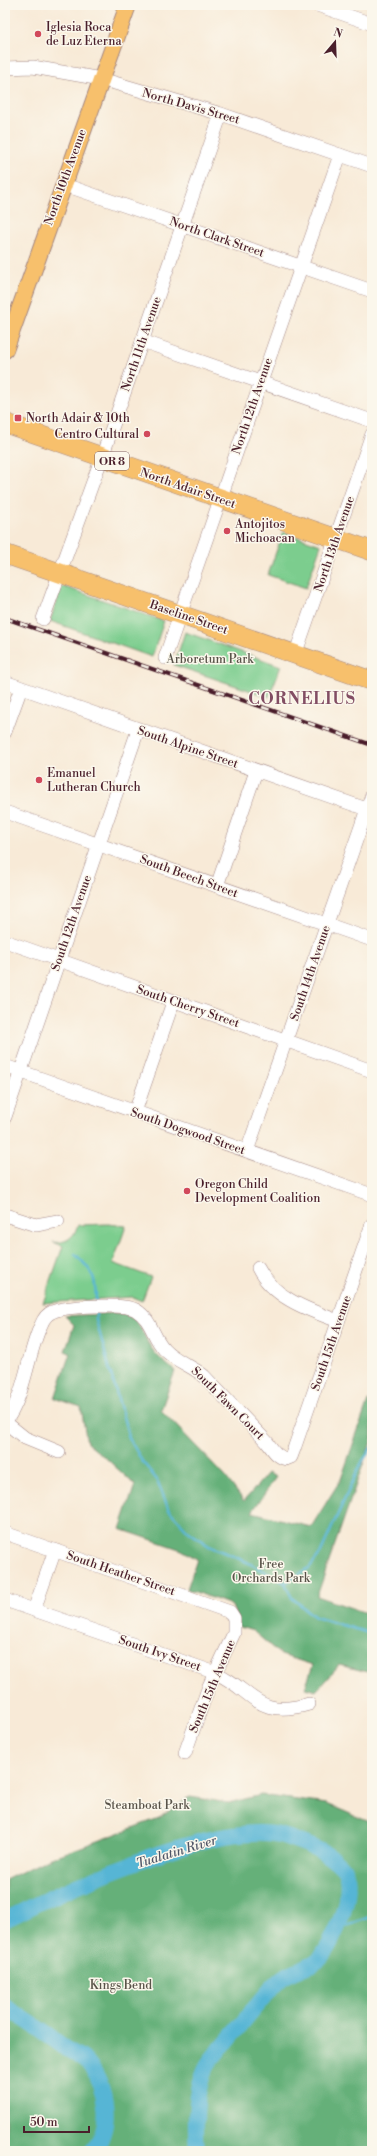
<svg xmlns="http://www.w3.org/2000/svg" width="377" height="2156" font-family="'Libre Bodoni',serif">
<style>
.green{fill:#7ccd8e;stroke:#63765c}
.forest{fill:#65b079;stroke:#586852}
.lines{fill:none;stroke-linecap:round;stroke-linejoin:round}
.stream{stroke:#56b5d5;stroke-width:2.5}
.river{stroke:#56b5d5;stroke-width:16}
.minor-casing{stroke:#a18481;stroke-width:14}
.major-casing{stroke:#a18481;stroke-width:18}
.highway-casing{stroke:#a18481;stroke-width:20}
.minor{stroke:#fff;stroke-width:13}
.major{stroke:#f7c06c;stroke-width:16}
.highway{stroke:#f7c06c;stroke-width:19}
.rail-casing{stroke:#4a1f2b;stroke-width:4}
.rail{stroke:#fbf7ec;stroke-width:2.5;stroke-dasharray:8;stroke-linecap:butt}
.poi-dot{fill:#d1495b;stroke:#fbf7ec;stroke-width:1.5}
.labels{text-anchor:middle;stroke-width:3;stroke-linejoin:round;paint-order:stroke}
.shield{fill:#fbf7ec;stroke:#7f6065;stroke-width:1}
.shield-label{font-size:11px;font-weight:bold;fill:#4a1f2b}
.poi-label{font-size:12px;fill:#4a1f2b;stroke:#fbf7ec;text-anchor:start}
.street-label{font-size:12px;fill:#4a1f2b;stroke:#fbf7ec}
.park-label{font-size:12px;fill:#595349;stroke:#fbf7ec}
.water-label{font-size:13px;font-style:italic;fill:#4e5466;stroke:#fbf7ec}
.district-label{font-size:16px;font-weight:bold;letter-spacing:1px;fill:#824d63;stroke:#fbf7ec}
</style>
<rect width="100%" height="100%" fill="#fbf7ec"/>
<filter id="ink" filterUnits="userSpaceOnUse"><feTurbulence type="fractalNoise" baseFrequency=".025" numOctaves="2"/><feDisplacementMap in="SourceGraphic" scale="8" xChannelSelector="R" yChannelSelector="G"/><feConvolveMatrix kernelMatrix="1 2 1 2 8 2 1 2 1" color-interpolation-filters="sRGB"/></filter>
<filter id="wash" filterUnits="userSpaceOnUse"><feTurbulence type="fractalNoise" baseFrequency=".012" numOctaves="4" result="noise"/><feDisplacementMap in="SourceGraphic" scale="16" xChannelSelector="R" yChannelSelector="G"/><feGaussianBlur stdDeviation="0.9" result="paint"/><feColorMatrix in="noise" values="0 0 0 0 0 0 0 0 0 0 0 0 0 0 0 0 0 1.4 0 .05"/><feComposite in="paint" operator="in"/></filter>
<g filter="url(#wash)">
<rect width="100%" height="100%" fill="#f8ead7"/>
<g class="green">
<polygon points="283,532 321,545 306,588 268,575"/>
<polygon points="62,586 164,621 152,657 50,621"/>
<polygon points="185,632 281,666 269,697 174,665"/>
<path d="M 108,1224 L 126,1226 L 113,1263 L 151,1277 L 142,1301 L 132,1297 L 43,1303 L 63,1246 L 53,1242 C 65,1244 75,1237 78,1225 Z"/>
</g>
<g class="forest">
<path d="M 116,1313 C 142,1316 140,1331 152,1349 C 158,1358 167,1364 175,1371 L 161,1410 L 225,1476 L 244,1501 L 268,1473 L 276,1477 L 252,1512 L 311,1527 L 341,1479 L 368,1401 L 372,1403 L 372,1439 L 317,1596 L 372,1615 L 372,1673 L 339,1665 L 316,1691 L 305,1688 L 313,1665 L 281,1655 L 253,1631 L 240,1627 L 232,1606 L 229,1604 L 187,1589 L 197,1559 L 182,1550 L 120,1529 L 135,1485 L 108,1460 L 87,1443 L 81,1407 L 55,1398 L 70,1353 L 65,1351 L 74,1325 L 65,1316 Z"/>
<polygon points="261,1795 327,1804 372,1823 372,2151 5,2151 5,1880 46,1860 159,1818 190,1797 229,1803"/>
</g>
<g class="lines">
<g class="stream">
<path d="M 75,1254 C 93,1271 96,1276 96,1302"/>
<polyline points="96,1311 96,1320 129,1438 142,1461 157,1480 169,1510 188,1531 209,1546 247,1562 285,1583 292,1598 315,1617 372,1634"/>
<polyline points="285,1583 309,1568 320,1554 360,1465 372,1447"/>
<polyline points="336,1930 372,1916"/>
</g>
<g class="river">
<path d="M 5,1920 C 63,1890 224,1815 286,1837 C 306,1844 327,1851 342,1867 C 359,1885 334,1943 320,1958 C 310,1968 293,1970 282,1978 C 264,1994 249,2016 233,2034 C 225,2044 215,2054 208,2064 C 194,2088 195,2125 197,2151"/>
<path d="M 5,2007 C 27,2020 48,2035 68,2050 C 74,2054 83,2058 88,2064 C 107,2087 114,2128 92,2151"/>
</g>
</g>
</g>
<g filter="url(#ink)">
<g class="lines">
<defs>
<g id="minor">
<polyline points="317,5 372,24"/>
<polyline points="5,68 33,67 101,79 221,114 372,166"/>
<polyline points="62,184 372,291"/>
<polyline points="142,341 372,421"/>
<polyline points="43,619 102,457 221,114"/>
<polyline points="295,655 372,434"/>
<polyline points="165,658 340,155"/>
<polyline points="5,682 372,811"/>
<polyline points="5,732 21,688"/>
<polyline points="5,812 372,940"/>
<polyline points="217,886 256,771"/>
<polyline points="5,941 372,1071"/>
<polyline points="5,1066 372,1195"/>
<polyline points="135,1112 173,1002"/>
<polyline points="5,1117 138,730"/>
<polyline points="247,1151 372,795"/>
<polyline points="5,1215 36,1225 58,1221"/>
<path d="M 258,1268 C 273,1298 309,1310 338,1321"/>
<path d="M 5,1422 C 25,1397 27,1355 41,1325 C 43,1320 47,1314 52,1312 C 65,1306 125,1303 136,1310 C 152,1320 152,1336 164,1349 C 175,1361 192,1366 204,1376 L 267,1442 C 273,1450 277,1457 286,1459 L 291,1457 L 294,1449 L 372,1224"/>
<polyline points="5,1422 25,1438 59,1452"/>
<polyline points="5,1533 230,1612 234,1618 234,1633 209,1686 185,1753"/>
<path d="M 5,1600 L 216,1673 C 254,1691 256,1719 309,1704"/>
<polyline points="34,1610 55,1550"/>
</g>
<polyline id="major" points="5,350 128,5"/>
<g id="highway">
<polyline points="5,423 372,551"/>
<polyline points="5,554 372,681"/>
</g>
</defs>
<use href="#minor" class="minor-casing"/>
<use href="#major" class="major-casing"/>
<use href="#highway" class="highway-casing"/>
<use href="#minor" class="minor"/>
<use href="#major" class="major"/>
<use href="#highway" class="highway"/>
<defs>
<polyline id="rail" points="5,618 372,745"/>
</defs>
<use href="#rail" class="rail-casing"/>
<use href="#rail" class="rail"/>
</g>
</g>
<g class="poi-dot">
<circle cx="38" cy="34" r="4"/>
<rect x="14" y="414" width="8" height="8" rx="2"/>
<circle cx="147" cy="434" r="4"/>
<circle cx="227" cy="531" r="4"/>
<circle cx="39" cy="780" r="4"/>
<circle cx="187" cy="1191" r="4"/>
</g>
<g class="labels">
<rect class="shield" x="95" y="452" width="34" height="18" rx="3"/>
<g class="shield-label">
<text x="112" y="465">OR 8</text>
</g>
<g class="poi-label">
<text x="46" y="31">Iglesia Roca<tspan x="46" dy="14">de Luz Eterna</tspan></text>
<text x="26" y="422">North Adair &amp; 10th</text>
<text x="139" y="438" text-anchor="end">Centro Cultural</text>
<text x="235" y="528">Antojitos<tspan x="235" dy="14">Michoacan</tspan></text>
<text x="47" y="777">Emanuel<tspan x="47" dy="14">Lutheran Church</tspan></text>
<text x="195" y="1188">Oregon Child<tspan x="195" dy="14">Development Coalition</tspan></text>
</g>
<g class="street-label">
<text transform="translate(191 106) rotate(16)" y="4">North Davis Street</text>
<text transform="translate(65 177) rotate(-70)" y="4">North 10th Avenue</text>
<text transform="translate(217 237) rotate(19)" y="4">North Clark Street</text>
<text transform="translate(141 344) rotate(-71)" y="4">North 11th Avenue</text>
<text transform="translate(252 406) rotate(-71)" y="4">North 12th Avenue</text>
<text transform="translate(188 488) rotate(19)" y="4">North Adair Street</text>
<text transform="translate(334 544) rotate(-71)" y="4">North 13th Avenue</text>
<text transform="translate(189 617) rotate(19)" y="4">Baseline Street</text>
<text transform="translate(188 747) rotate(19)" y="4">South Alpine Street</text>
<text transform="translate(189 876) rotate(20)" y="4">South Beech Street</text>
<text transform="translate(71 923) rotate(-71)" y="4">South 12th Avenue</text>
<text transform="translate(310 973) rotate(-71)" y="4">South 14th Avenue</text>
<text transform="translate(188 1006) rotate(19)" y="4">South Cherry Street</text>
<text transform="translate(188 1131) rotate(19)" y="4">South Dogwood Street</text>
<text transform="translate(331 1343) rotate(-71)" y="4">South 15th Avenue</text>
<text transform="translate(228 1403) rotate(45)" y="4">South Fawn Court</text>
<text transform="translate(121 1573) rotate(19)" y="4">South Heather Street</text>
<text transform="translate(160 1653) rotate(19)" y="4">South Ivy Street</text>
<text transform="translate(212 1686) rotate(-67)" y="4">South 15th Avenue</text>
</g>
<g class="park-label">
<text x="210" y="663">Arboretum Park</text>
<text x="271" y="1568">Free<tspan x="271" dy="14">Orchards Park</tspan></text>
<text x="147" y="1809">Steamboat Park</text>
<text x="121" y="1989">Kings Bend</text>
</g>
<g class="water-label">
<text transform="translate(176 1851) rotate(-17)" y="5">Tualatin River</text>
</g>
<g class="district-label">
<text x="302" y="704">CORNELIUS</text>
</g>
</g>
<rect width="377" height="2156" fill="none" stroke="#fbf7ec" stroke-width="20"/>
<g transform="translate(335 42) rotate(19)" stroke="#fbf7ec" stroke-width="3" paint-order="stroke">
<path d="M0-3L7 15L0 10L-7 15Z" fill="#4a1f2b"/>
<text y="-6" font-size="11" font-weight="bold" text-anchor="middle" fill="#4a1f2b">N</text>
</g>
<path d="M24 2126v6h65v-6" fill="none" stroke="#4a1f2b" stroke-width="2"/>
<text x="30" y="2126" font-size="12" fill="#4a1f2b" stroke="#fbf7ec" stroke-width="3" paint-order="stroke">50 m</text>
</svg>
